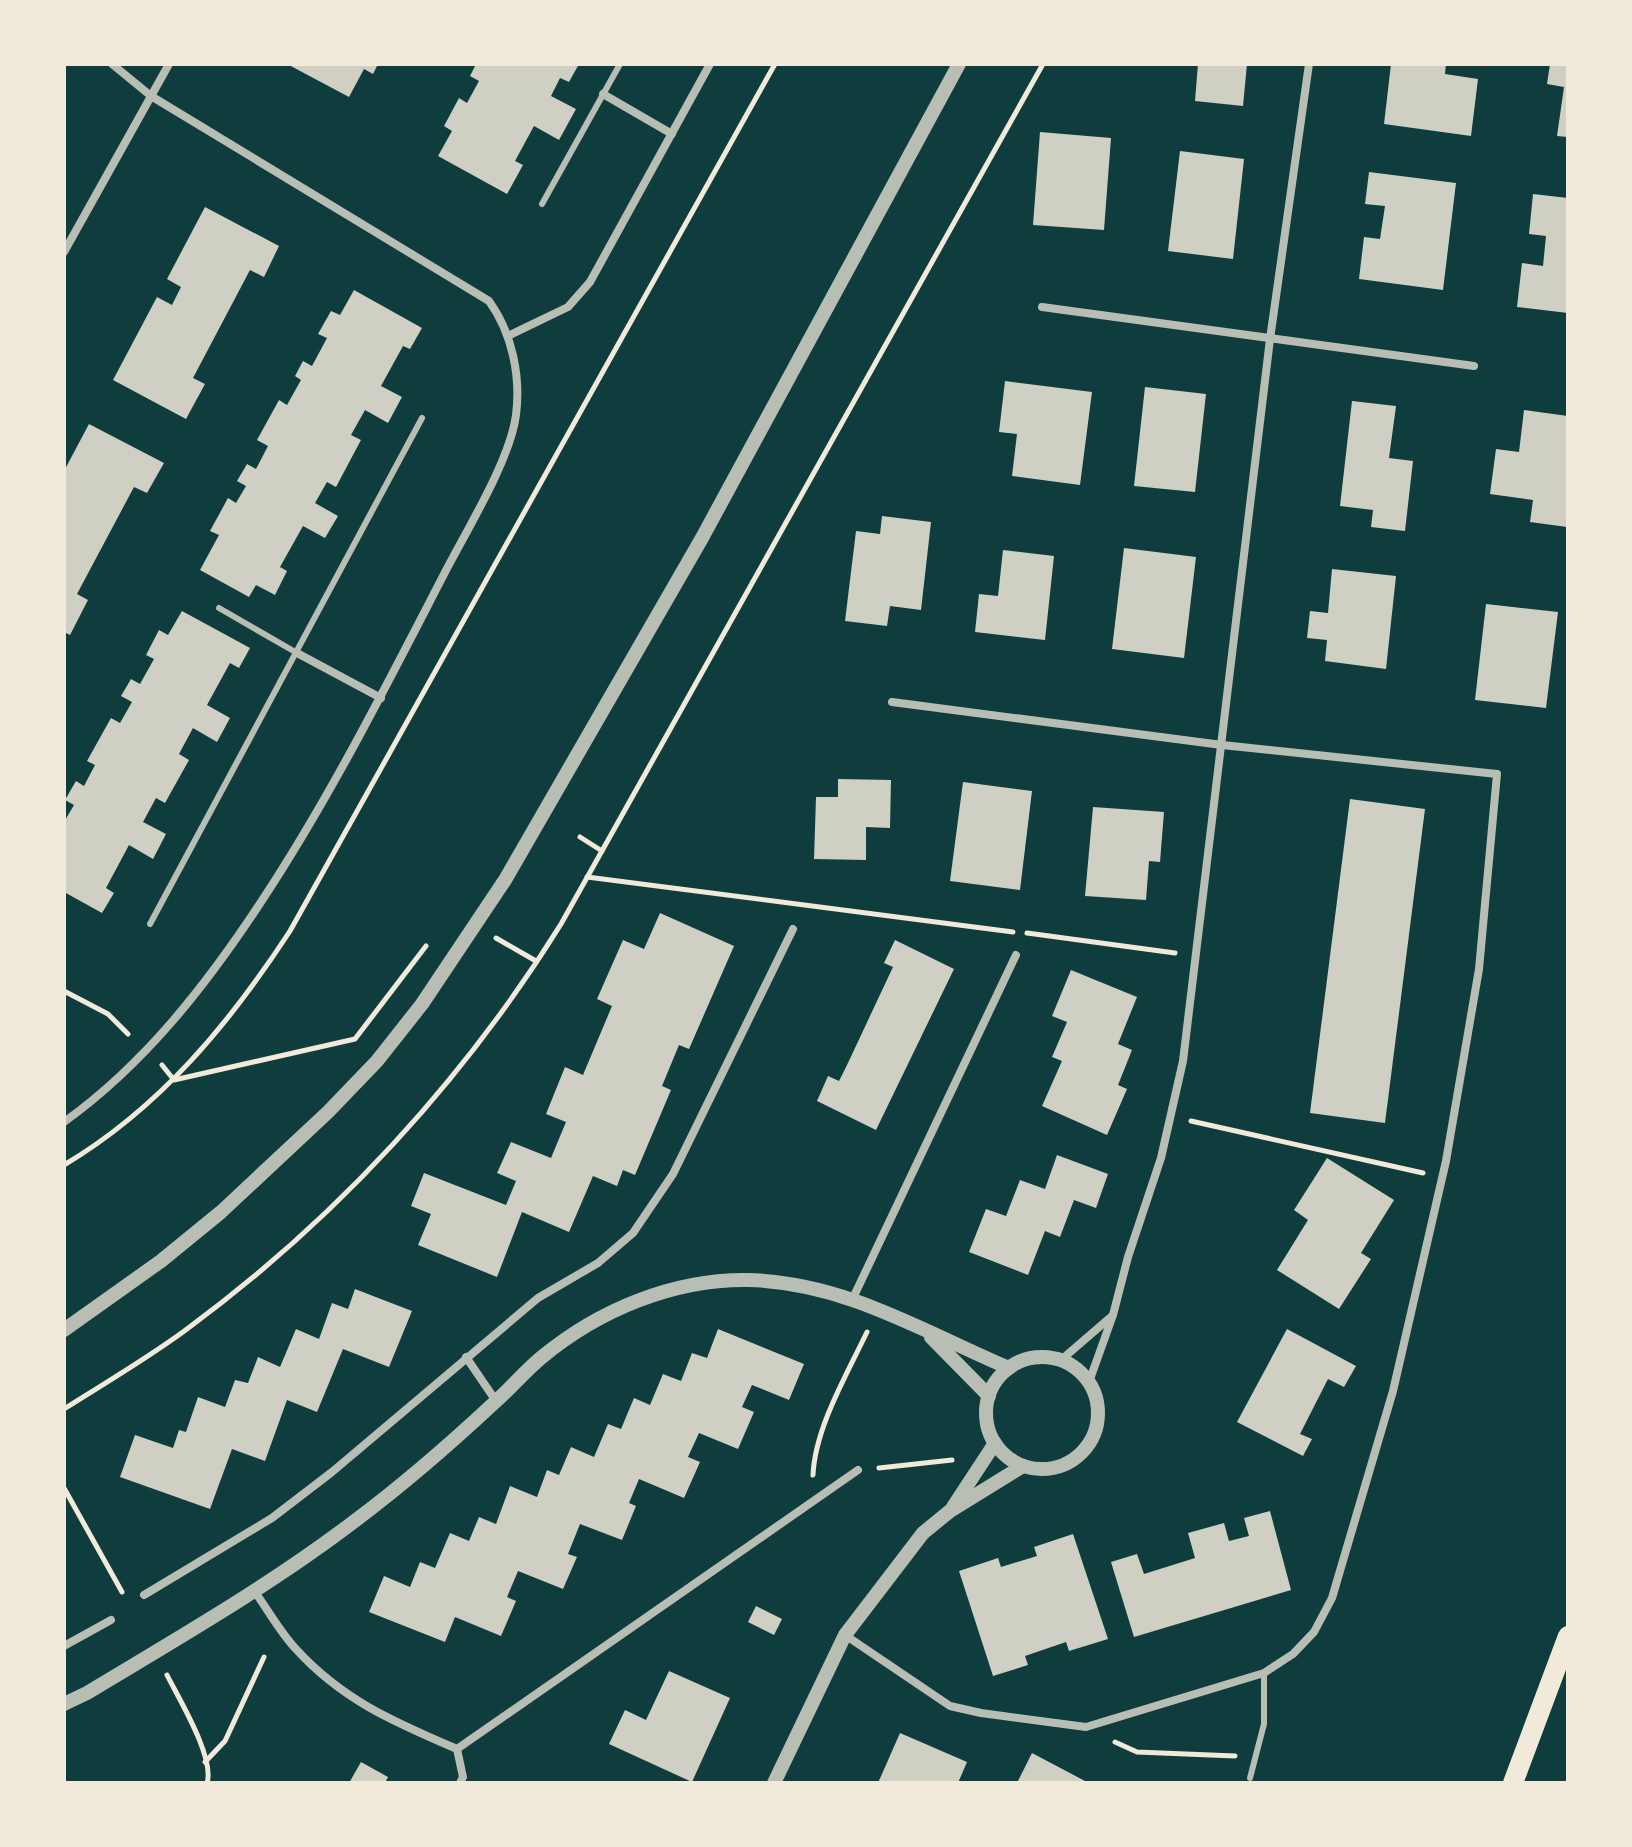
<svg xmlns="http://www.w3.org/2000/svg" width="1632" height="1847" font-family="Ubuntu,sans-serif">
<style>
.building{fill:#cfcfc3}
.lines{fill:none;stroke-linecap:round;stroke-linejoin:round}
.path{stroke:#f1e9da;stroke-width:5}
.service{stroke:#b8beb3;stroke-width:6}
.minor{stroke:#b8beb3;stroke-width:8}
.tertiary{stroke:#b8beb3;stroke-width:14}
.primary{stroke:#f1e9da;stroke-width:20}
</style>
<rect width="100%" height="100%" fill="#0f3d3e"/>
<g class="building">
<polygon points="287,64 378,64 373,74 364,69 349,97"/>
<polygon points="476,64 579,64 569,82 560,78 551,96 576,109 559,140 534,126 515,161 523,165 507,194 438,156 452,131 444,126 459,98 467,103 479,81 470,76"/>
<polygon points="1198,64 1247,64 1243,106 1195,101"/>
<polygon points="1391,64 1446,64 1445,74 1478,79 1471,136 1384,124"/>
<polygon points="1550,64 1568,64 1568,137 1557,136 1564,87 1547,84"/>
<polygon points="1040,132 1111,138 1104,230 1033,225"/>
<polygon points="1180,151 1244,159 1233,259 1168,251"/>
<polygon points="1369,172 1456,183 1443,290 1359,279 1364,237 1380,239 1385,206 1365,204"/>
<polygon points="1533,194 1568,198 1568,313 1517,307 1522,263 1543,266 1546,236 1529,234"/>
<polygon points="205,207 279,246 264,277 250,270 193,378 205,384 186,419 113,380 157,297 172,305 181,287 167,279"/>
<polygon points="354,290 422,328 410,349 403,346 381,386 402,397 388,423 365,410 351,435 361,440 336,487 327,482 315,503 338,516 325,538 303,526 280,567 287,571 275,595 256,585 249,597 200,570 219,535 210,531 228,498 236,503 246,486 237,481 247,464 256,469 268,446 257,440 279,400 287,405 301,380 295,376 303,361 312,366 327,338 318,334 331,311 340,315"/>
<polygon points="1005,381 1092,392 1080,485 1012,476 1017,434 999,432"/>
<polygon points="1145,387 1206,394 1195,492 1134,486"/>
<polygon points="1352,401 1396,406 1389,458 1413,461 1405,531 1371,527 1373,510 1340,506"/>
<polygon points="1524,410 1568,416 1567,527 1530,522 1533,500 1490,494 1496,449 1519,452"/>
<polygon points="89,424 164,463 147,493 134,487 77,594 88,600 70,635 64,632 64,471"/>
<polygon points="882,516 931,522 921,610 890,606 887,626 845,621 856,531 880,534"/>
<polygon points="1124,548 1196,557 1184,658 1112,649"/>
<polygon points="1003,550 1054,556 1045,640 975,632 979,594 998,596"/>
<polygon points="1332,569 1396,576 1386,669 1325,661 1327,640 1307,638 1310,611 1328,613"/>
<polygon points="1486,604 1558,612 1546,708 1475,700"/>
<polygon points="182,611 250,648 239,668 230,663 207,705 230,718 217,742 193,728 179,754 189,760 165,803 156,798 143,822 166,834 153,859 129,845 106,888 114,893 102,913 64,892 64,822 74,805 65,800 76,781 84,786 95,765 87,761 111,718 120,723 132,702 121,696 131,679 140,684 154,659 146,655 159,630 168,635"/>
<polygon points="838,779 891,780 890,828 866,827 866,860 814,859 816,797 838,797"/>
<polygon points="963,782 1032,791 1020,890 950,881"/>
<polygon points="1350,799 1425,809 1385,1123 1310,1113"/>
<polygon points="1093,807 1164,812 1160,862 1149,861 1146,900 1085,896"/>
<polygon points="660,913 734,946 689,1049 679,1045 662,1086 671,1090 635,1175 623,1170 617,1186 593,1176 569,1232 522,1212 497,1277 418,1245 431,1214 411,1206 424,1173 506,1205 516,1181 497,1173 511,1142 551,1158 566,1122 546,1114 565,1067 583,1075 612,1006 597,999 623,940 644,949"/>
<polygon points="895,940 954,969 876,1130 817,1101 828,1076 839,1081 847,1065 893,967 884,963"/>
<polygon points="1071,970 1137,997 1118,1044 1132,1050 1118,1085 1127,1089 1107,1135 1042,1106 1062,1061 1052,1057 1067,1022 1052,1016"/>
<polygon points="1057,1155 1108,1174 1096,1208 1074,1200 1060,1237 1045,1231 1028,1275 969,1252 986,1209 1006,1216 1020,1180 1045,1189"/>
<polygon points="1327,1158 1394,1200 1361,1253 1371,1259 1339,1309 1277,1270 1308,1220 1294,1210"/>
<polygon points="355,1289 412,1311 389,1367 343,1349 317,1412 287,1400 265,1461 232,1449 210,1509 120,1477 135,1435 173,1448 179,1430 186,1432 198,1397 225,1407 235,1380 248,1383 258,1357 280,1367 296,1329 319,1339 332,1303 348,1309"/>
<polygon points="718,1329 804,1364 789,1400 752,1385 742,1407 754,1412 738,1449 699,1433 688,1457 700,1462 684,1498 639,1479 629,1503 636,1506 622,1540 580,1524 568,1554 577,1557 563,1589 518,1571 507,1597 516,1601 501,1636 455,1617 445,1642 369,1612 384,1576 410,1587 420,1562 435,1568 450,1533 469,1541 479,1517 496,1524 510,1486 537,1497 547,1470 559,1475 571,1447 594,1457 608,1424 621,1429 634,1398 650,1405 663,1374 681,1381 692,1353 707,1358"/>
<polygon points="1287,1329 1356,1366 1344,1387 1328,1379 1300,1434 1312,1439 1303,1456 1237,1422"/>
<polygon points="1270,1511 1291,1590 1134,1637 1111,1562 1137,1554 1144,1574 1195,1558 1188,1533 1224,1523 1229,1541 1249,1536 1244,1518"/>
<polygon points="1073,1534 1108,1639 1069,1651 1066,1642 1025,1656 1028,1665 993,1676 959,1571 998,1558 1001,1567 1037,1556 1034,1547"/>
<polygon points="756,1606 782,1619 774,1635 748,1622"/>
<polygon points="669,1671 730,1698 692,1782 609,1744 625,1710 646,1720"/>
<polygon points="900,1733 967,1762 958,1783 878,1783"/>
<polygon points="1032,1753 1085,1781 1084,1783 1017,1783"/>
<polygon points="361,1762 388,1777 385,1783 349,1783"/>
</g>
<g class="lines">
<g class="path">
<polyline points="580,837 602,851"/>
<polyline points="587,877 1013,932"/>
<polyline points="1027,933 1175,953"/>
<polyline points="496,938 536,961"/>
<polyline points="64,991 108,1014 128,1034"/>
<polyline points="162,1065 174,1080 355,1039 426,946"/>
<polyline points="1191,1121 1423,1173"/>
<path d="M 64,1165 C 160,1108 230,1023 290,931 L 775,64"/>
<path d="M 64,1409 C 105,1383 148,1358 187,1329 C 335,1220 464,1080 561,924 L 1043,64"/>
<polyline points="879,1468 952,1460"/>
<path d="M 813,1475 C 815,1428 847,1374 867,1332"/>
<polyline points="64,1488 122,1592"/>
<path d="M 167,1675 C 179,1699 215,1758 207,1783"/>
<polyline points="1115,1742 1137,1752 1235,1756"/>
<polyline points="205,1762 225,1741 264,1657"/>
</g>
<g class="service">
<polyline points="542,204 620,64"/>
<polyline points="219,608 297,653"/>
<polyline points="150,924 422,418"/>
<polyline points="1250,1778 1264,1724 1264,1673"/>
</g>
<g class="minor">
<polyline points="603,94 672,134"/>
<polyline points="64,252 169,64"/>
<polyline points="1042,307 1474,366"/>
<polyline points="508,336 568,307 590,282 710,64"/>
<polyline points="297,653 381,698"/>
<path d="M 64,1122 C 145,1064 207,984 261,902 C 329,799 384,690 441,580 C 463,536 510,462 516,415 C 521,376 512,333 489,301 L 151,96 L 112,64"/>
<polyline points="853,1298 1016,955"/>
<polyline points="466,1357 496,1401"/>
<polyline points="1061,1360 1112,1316"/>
<polyline points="1089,1382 1113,1315 1128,1257 1161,1158 1183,1061 1270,339 1309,64"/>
<path d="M 255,1592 C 268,1610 280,1632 295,1648 C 342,1700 394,1722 457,1749"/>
<polyline points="144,1595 272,1518 332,1472 538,1298 598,1263 633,1233 673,1174 793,929"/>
<polyline points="845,1635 950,1706 981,1713 1086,1727 1264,1673 1293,1654 1314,1632 1332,1598 1393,1391 1446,1161 1479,969 1497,774 1222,745 892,702"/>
<polyline points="64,1646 111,1620"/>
<polyline points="460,1783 463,1777 457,1749 858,1470"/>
</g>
<g class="tertiary">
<polyline points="64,1330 161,1261 221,1212 328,1112 377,1061 422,1004 505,880 702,538 959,64"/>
<polyline points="931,1337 989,1396"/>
<circle cx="1042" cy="1413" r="56"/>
<polyline points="953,1507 995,1443"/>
<path d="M 64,1704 L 87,1693 C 178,1638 271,1585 356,1520 C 404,1484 450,1444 494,1403 C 511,1388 525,1371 542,1357 C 599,1310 673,1279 748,1280 C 844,1282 922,1331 1009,1368"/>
<polyline points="774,1783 845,1635 923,1533 950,1511 1023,1466"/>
</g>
<polyline class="primary" points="1513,1783 1568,1636"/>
</g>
<rect width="1632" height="1847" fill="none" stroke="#f1e9da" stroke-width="132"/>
</svg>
